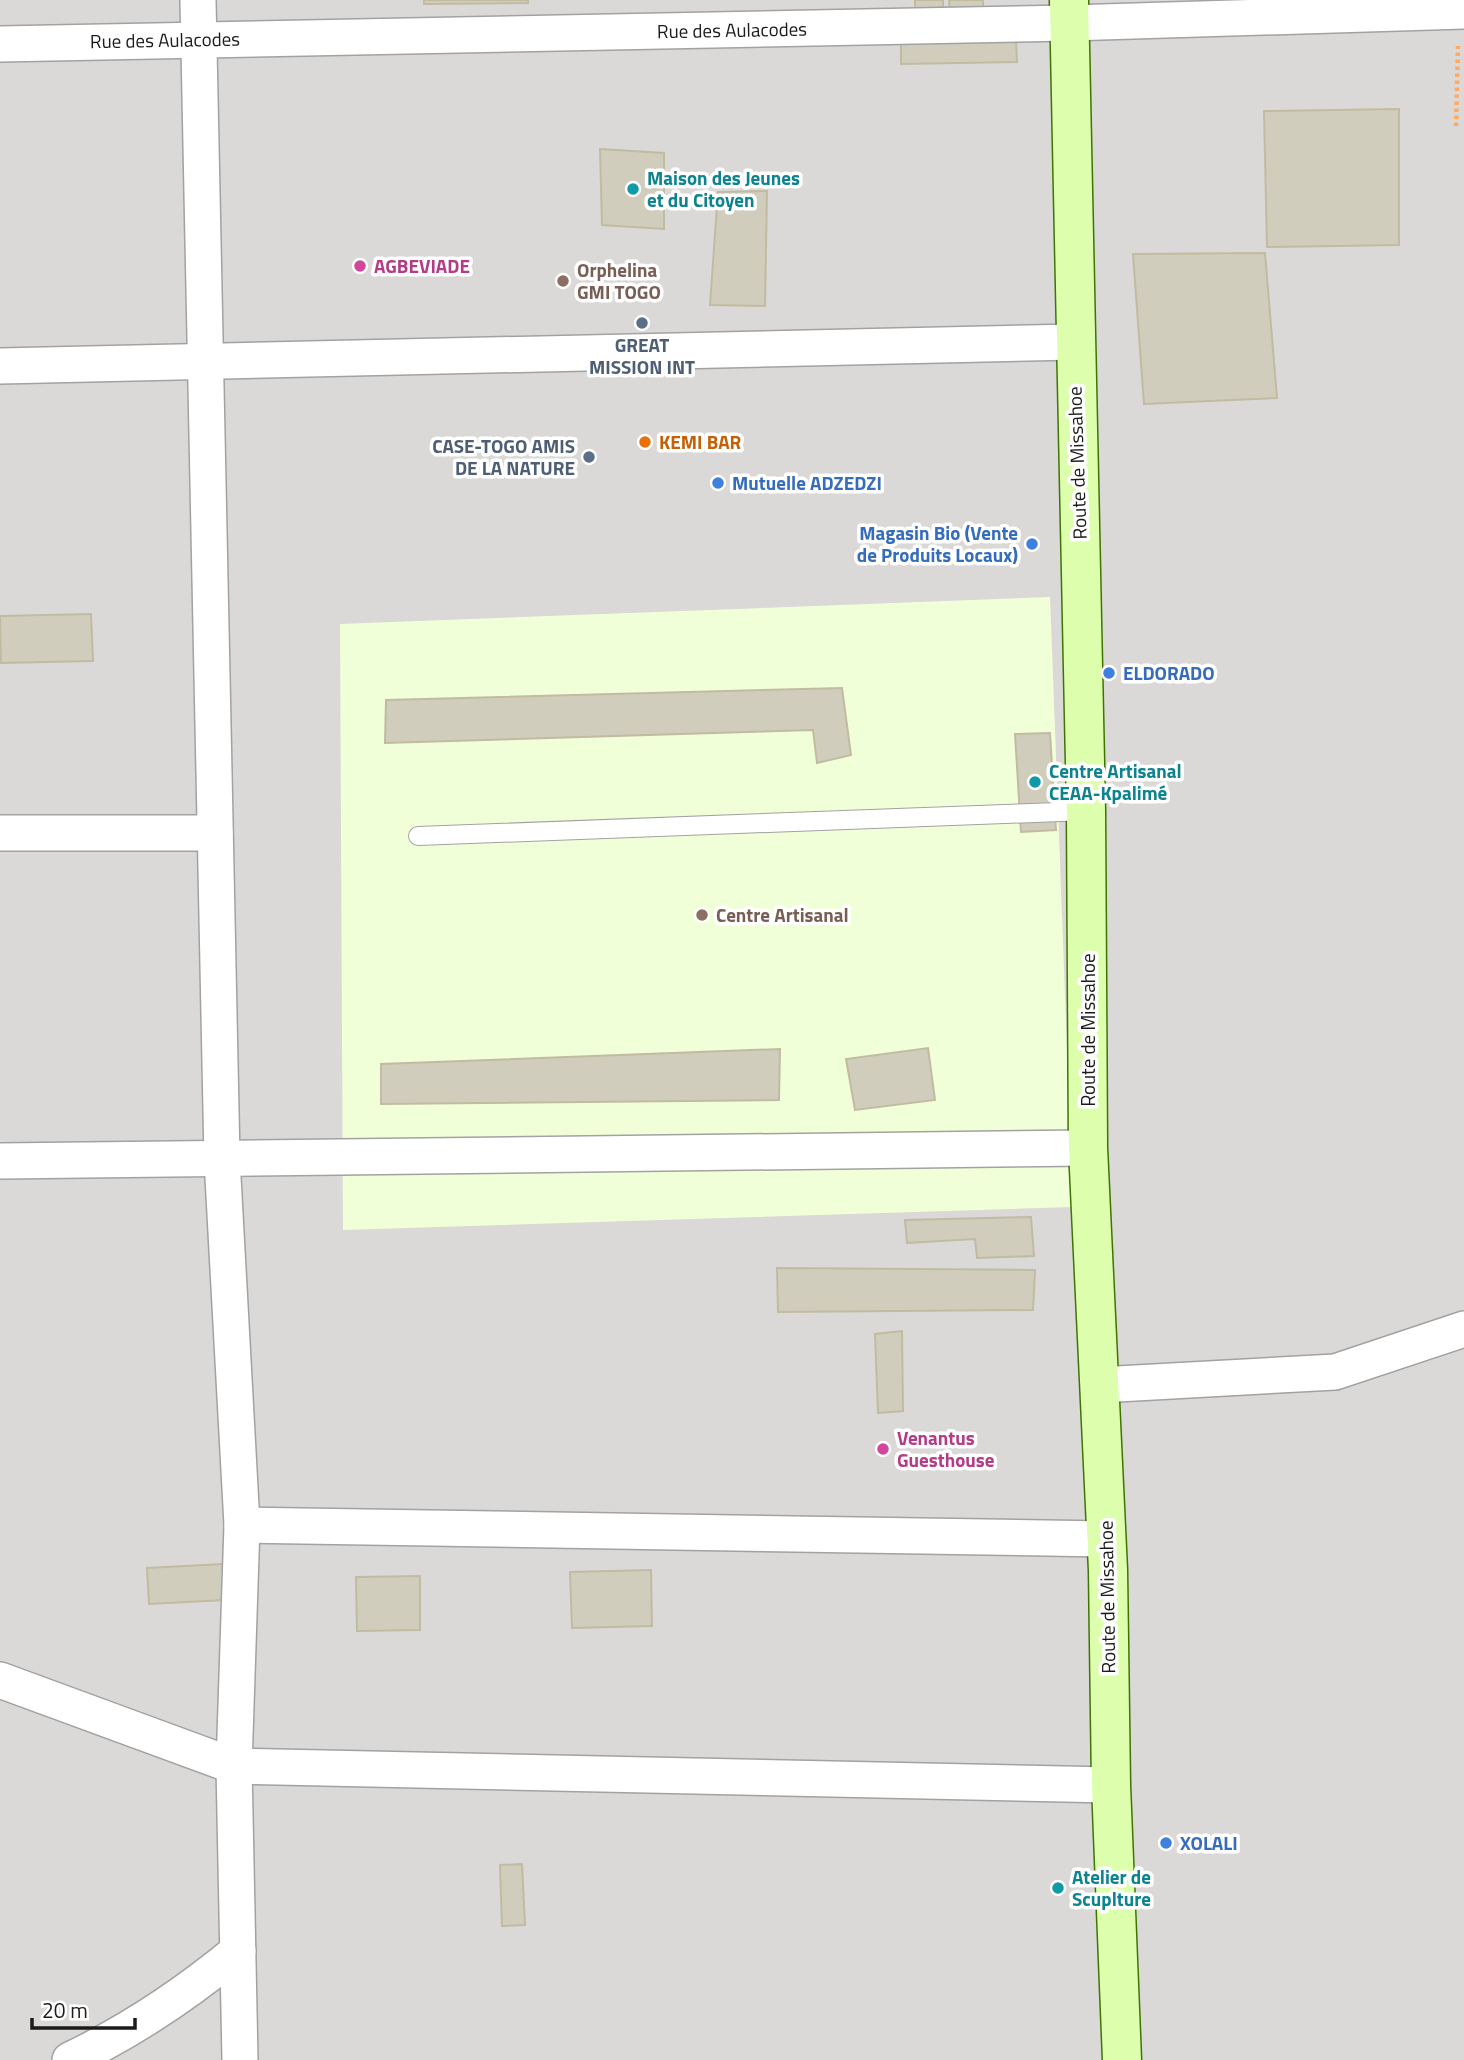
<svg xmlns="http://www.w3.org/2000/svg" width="1464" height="2060" font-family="'Titillium Web',sans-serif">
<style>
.residential{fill:#dad9d8}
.education{fill:#f1ffd8}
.building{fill:#d1cdbd;stroke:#c1bba1;stroke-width:2}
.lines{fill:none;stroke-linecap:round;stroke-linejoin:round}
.service-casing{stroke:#a2a2a2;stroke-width:20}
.minor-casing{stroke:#a2a2a2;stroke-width:38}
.secondary-casing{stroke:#3e7500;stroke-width:41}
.path{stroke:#ffaa60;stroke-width:4.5;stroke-dasharray:3.5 3.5;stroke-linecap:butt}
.service{stroke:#fff;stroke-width:18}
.minor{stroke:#fff;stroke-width:35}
.secondary{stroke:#ddffad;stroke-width:38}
.culture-dot{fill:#0f9aa8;stroke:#fff;stroke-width:2.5}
.hotel-dot{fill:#d1479c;stroke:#fff;stroke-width:2.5}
.education-dot{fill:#8d6e63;stroke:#fff;stroke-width:2.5}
.service-dot{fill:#5c6f8a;stroke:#fff;stroke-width:2.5}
.food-dot{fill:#e8710a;stroke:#fff;stroke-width:2.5}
.shop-dot{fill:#3f7fe0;stroke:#fff;stroke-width:2.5}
.labels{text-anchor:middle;stroke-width:7;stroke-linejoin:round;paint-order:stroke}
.street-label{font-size:19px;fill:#1b1b1b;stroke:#fff}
.culture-label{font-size:19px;font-weight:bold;fill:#0d838f;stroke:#fff;text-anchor:start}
.hotel-label{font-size:19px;font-weight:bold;fill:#b23c85;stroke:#fff;text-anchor:start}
.education-label{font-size:19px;font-weight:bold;fill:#785e54;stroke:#fff;text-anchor:start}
.service-label{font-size:19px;font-weight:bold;fill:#4e5e75;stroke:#fff}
.food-label{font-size:19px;font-weight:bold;fill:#c56008;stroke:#fff;text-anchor:start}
.shop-label{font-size:19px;font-weight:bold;fill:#366cbe;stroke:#fff;text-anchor:start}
</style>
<rect width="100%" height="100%" fill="#eeeee0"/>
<rect class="residential" x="0" y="0" width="1464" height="2060"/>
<polygon class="education" points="1050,597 1073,1207 343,1230 340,624"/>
<g class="building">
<polygon points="424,0 528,0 528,3 424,4"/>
<rect x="915" y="0" width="28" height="13"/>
<polygon points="949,0 983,0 983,11 950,12"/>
<polygon points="1016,38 1017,62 901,64 901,40"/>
<polygon points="1399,109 1399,245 1267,247 1264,111"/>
<polygon points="600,149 664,153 664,229 602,225"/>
<polygon points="767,191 765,306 710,305 718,192"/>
<polygon points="1265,253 1277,398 1144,404 1133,254"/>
<polygon points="91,614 93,661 1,663 0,616"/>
<polygon points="842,688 851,755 817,763 813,730 385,743 386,700"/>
<polygon points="1050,733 1056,830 1021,832 1015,734"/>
<polygon points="928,1048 935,1100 855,1110 846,1059"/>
<polygon points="780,1049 779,1100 381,1104 381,1064"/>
<polygon points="1031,1217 1034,1256 977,1258 975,1239 907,1243 905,1220"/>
<polygon points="777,1268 1035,1270 1033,1310 778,1312"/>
<polygon points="902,1331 903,1411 878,1413 875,1334"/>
<polygon points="223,1564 224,1600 149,1604 147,1568"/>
<polygon points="651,1570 652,1626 572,1628 570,1572"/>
<polygon points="420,1576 420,1630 357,1631 356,1577"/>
<polygon points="522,1864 525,1925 502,1926 500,1865"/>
</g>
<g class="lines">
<defs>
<polyline id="service" points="418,836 1086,811"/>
<g id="minor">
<polyline points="198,0 222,1159 242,1525 234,1766 240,2060"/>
<polyline points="0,44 1069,23 1464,11"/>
<polyline points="0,366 1074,342"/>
<polyline points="0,833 215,833"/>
<polyline points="0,1161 1088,1148"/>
<polyline points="1099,1385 1335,1372 1464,1329"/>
<polyline points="242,1525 1106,1539"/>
<polyline points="0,1680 234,1766 1111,1785"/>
<path d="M 70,2060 C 131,2031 186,1994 238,1951"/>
</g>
<polyline id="secondary" points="1069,0 1086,811 1088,1148 1108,1570 1111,1785 1122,2060"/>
</defs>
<use href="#service" class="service-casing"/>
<use href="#minor" class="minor-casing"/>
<use href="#secondary" class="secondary-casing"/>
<polyline class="path" points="1456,126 1458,46"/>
<use href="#service" class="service"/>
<use href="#minor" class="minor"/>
<use href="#secondary" class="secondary"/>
</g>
<g class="culture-dot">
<circle cx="633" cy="189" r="7"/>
<circle cx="1035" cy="782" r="7"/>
<circle cx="1058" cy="1888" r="7"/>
</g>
<g class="hotel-dot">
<circle cx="360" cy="266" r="7"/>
<circle cx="883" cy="1449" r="7"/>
</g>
<g class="education-dot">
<circle cx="563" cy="281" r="7"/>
<circle cx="702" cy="915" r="7"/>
</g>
<g class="service-dot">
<circle cx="642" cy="323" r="7"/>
<circle cx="589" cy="457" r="7"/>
</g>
<circle class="food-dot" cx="645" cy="442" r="7"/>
<g class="shop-dot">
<circle cx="718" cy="483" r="7"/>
<circle cx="1032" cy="544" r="7"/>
<circle cx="1109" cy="673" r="7"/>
<circle cx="1166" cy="1843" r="7"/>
</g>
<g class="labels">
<g class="street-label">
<text transform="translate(732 30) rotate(-1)" y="7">Rue des Aulacodes</text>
<text transform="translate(165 40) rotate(-1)" y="7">Rue des Aulacodes</text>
<text transform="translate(1077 463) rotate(-92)" y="7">Route de Missahoe</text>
<text transform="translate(1088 1030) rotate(-90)" y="7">Route de Missahoe</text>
<text transform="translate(1107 1597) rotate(-91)" y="7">Route de Missahoe</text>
</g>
<g class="culture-label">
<text x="647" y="185">Maison des Jeunes<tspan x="647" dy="22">et du Citoyen</tspan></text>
<text x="1049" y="778">Centre Artisanal<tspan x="1049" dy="22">CEAA-Kpalimé</tspan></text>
<text x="1072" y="1884">Atelier de<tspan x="1072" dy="22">Scuplture</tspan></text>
</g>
<g class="hotel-label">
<text x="374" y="273">AGBEVIADE</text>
<text x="897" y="1445">Venantus<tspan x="897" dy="22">Guesthouse</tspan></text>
</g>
<g class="education-label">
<text x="577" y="277">Orphelina<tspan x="577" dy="22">GMI TOGO</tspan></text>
<text x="716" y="922">Centre Artisanal</text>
</g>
<g class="service-label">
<text x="642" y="352">GREAT<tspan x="642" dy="22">MISSION INT</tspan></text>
<text x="575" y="453" text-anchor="end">CASE-TOGO AMIS<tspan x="575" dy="22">DE LA NATURE</tspan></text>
</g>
<g class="food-label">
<text x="659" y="449">KEMI BAR</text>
</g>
<g class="shop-label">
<text x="732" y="490">Mutuelle ADZEDZI</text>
<text x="1018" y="540" text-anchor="end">Magasin Bio (Vente<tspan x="1018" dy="22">de Produits Locaux)</tspan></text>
<text x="1123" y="680">ELDORADO</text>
<text x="1180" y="1850">XOLALI</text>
</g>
</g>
<path d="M32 2018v10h103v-10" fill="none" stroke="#1b1b1b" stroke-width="3.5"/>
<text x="42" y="2018" font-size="21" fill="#1b1b1b" stroke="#ffffff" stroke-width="5" paint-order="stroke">20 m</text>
</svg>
